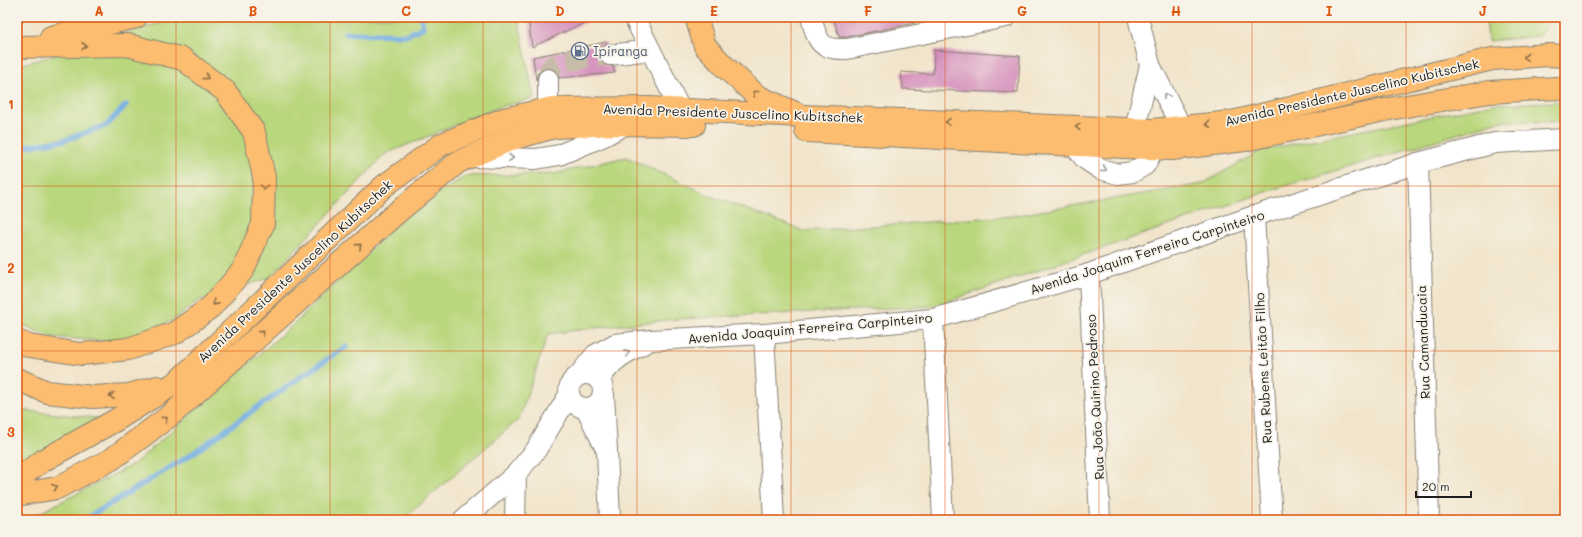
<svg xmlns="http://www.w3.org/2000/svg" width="1582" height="537" font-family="Mali,sans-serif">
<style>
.grass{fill:#b9d77d;stroke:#6a7a4c}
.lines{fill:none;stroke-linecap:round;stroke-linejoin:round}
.stream{stroke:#6eabe0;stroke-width:5.5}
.building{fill:#d38ab9}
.minor-tunnel{stroke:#c6bca7;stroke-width:20;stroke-dasharray:20 10;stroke-linecap:butt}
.minor-casing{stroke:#868073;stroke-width:22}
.major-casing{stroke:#868073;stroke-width:24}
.highway-casing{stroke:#868073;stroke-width:24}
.minor{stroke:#fff;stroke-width:20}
.major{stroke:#fcbd6f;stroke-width:22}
.highway{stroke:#fcbd6f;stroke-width:22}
.oneway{stroke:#8c6c46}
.oneway2{stroke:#999}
.grid{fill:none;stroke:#de560d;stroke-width:1;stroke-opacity:0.55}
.labels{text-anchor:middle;stroke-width:3.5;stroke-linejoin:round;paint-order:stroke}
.service-label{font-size:13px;fill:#4e5e75;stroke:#f7f3e8;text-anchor:start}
.street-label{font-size:13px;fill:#1c1c1c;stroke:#f7f3e8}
.neatline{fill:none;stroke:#de560d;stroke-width:1.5}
.grid-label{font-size:13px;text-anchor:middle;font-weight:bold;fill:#de560d}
</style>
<rect width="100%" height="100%" fill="#f7f3e8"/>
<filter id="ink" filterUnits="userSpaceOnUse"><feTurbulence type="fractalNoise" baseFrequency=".025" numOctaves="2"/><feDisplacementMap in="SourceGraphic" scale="8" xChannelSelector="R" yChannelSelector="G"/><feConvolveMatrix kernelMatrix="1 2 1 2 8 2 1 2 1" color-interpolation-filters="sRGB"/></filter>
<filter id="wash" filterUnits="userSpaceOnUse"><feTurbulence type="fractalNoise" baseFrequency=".012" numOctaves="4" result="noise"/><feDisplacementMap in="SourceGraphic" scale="16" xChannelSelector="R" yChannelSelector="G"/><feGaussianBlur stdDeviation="0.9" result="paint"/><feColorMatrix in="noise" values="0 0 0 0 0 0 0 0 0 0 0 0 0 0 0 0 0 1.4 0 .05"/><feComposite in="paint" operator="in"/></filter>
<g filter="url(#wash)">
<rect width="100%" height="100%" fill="#f1e4ca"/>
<g class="grass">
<polygon points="181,17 518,17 534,98 497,108 385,154 269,278 198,301 172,321 120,342 50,337 17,322 17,66"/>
<polygon points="1486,17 1554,17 1539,36 1488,41"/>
<polygon points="1556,102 1565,103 1565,122 1500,121 1269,191 934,306 677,319 594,328 548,334 519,419 402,520 26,520 134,464 295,323 413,208 466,176 553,174 626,157 711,196 804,231 1011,216 1202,184 1262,150 1494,104"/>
<polygon points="17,410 106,419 17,463"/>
</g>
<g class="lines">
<g class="stream">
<polyline points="345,33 407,35 423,27 421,17"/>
<polyline points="17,148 65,140 107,125 126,105"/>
<polyline points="84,520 192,454 299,378 346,347"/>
</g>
</g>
<g id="blocks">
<g class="building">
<polygon points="528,17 597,17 532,47"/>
<polygon points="833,17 914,17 915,23 846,37 839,37"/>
<polygon points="606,42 607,44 600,50 599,57 601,62 605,65 613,66 615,73 559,78 558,73 554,69 548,68 543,69 538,73 536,80 533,57"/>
<polygon points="934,50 1020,56 1018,93 903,89 901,72 933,74"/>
</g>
</g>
</g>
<g filter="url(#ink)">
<use href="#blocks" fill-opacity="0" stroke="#868073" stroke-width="1"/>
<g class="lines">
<path class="minor-tunnel" d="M 548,79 C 549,69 551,66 560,62 L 610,55"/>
<defs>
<g id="minor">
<polyline points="634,17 680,109"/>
<path d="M 811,17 C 818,42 819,50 847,49 L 1006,17"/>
<polyline points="1138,17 1150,65 1181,127"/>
<polyline points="610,55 650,50"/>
<polyline points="548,79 548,109"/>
<polyline points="1135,129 1150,65"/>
<polyline points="1074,145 1085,159 1100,169 1118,174 1133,172 1145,165 1154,148 1153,132"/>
<polyline points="472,157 536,159 559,155 604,136 627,124"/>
<polyline points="1418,163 1429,520"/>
<polyline points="1254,216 1272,520"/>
<polyline points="1089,274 1100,520"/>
<polyline points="933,319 943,520"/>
<polyline points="764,334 774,520"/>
<polyline points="651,340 764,334 933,319 1089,274 1254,216 1418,163 1495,143 1565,139"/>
<circle cx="586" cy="391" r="17"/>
<path d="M 579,375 L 595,355 L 615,344 L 651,340 C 628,352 615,356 599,380"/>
<polyline points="586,409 607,451 604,395"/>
<polyline points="607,451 610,520"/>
<polyline points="463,520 516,474 536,450 569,395"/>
<polyline points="515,520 516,474"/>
</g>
<g id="major">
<polyline points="806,131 1055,144 1172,149 1245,140 1389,109 1489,92 1556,88 1565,89"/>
<polyline points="17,379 47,392 92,397 128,395 157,387"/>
<polyline points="17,479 44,460 116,420 177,382 384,186 442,144 504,119 548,109 650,108 802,116 1152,130 1232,122 1492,59 1549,55 1565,56"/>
<polyline points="17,495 57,488 112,459 172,414 394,215 458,162 512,139 555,127 614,124 694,125"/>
</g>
<g id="highway">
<polyline points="696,17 705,46 724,66 757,96 802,116"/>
<polyline points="51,37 136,17"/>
<polyline points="17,47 127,45 183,59 225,91 254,132 264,177 263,224 243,270 211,307 175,333 128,349 81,354 29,346 17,341"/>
</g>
</defs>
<use href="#minor" class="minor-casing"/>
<use href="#major" class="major-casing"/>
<use href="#highway" class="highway-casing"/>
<use href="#minor" class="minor"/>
<use href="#major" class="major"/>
<use href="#highway" class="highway"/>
</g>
<defs><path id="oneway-chevron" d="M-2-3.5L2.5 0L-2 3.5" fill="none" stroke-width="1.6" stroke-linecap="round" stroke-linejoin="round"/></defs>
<g class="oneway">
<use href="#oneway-chevron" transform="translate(84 46) rotate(-1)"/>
<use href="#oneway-chevron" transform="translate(1526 57) rotate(176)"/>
<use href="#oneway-chevron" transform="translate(206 77) rotate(37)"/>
<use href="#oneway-chevron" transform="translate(755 93) rotate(-142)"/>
<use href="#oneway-chevron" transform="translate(948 122) rotate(-178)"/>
<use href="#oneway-chevron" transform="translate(1208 124) rotate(174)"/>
<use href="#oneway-chevron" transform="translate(1078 127) rotate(-178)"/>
<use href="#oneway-chevron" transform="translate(264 187) rotate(92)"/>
<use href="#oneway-chevron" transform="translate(359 246) rotate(-42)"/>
<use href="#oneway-chevron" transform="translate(215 303) rotate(132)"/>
<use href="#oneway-chevron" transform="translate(262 333) rotate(-42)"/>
<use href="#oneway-chevron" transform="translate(112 396) rotate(176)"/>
<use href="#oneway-chevron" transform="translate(165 419) rotate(-37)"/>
<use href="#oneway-chevron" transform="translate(55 487) rotate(-20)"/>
</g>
<g class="oneway2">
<use href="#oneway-chevron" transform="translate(1166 96) rotate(-116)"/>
<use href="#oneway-chevron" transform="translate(511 158) rotate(2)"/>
<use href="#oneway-chevron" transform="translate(1104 169) rotate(21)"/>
<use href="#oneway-chevron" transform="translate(627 353) rotate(-28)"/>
</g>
</g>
<path class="grid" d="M 176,17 L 176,520M 330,17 L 330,520M 483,17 L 483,520M 637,17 L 637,520M 791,17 L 791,520M 945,17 L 945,520M 1099,17 L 1099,520M 1252,17 L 1252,520M 1406,17 L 1406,520M 17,186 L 1565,186M 17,351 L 1565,351"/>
<defs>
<symbol id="fuel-ring" viewBox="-11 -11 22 22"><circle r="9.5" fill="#f7f3e8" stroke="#5c6f8a" stroke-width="1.5"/><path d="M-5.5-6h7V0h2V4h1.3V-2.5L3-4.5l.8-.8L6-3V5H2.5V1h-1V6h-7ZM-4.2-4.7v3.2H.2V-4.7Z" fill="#5c6f8a"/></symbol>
</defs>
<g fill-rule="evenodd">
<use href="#fuel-ring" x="570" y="41" width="20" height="20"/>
</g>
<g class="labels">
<g class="service-label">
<text x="593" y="56">Ipiranga</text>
</g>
<g class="street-label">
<text transform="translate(1352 92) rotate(-13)" y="5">Avenida Presidente Juscelino Kubitschek</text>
<text transform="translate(733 113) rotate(2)" y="5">Avenida Presidente Juscelino Kubitschek</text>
<text transform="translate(1147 252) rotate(-18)" y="5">Avenida Joaquim Ferreira Carpinteiro</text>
<text transform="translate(295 271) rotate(-43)" y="5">Avenida Presidente Juscelino Kubitschek</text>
<text transform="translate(810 328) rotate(-5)" y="5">Avenida Joaquim Ferreira Carpinteiro</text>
<text transform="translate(1423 342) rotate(-92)" y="5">Rua Camanducaia</text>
<text transform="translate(1263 368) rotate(-93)" y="5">Rua Rubens Leitão Filho</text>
<text transform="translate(1095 397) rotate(-93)" y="5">Rua João Quirino Pedroso</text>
</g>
</g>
<rect width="1582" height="537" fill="none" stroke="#f7f3e8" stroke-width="44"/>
<path d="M1416 491v6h55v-6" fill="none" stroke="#1c1c1c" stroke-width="2"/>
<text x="1422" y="491" font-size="12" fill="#1c1c1c" stroke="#f7f3e8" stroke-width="3" paint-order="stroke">20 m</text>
<rect x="22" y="22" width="1538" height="493" class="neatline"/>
<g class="grid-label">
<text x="99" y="16">A</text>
<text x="253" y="16">B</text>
<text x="406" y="16">C</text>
<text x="560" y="16">D</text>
<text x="714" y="16">E</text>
<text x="868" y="16">F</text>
<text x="1022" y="16">G</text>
<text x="1176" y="16">H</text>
<text x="1329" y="16">I</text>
<text x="1483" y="16">J</text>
<text x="11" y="109">1</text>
<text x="11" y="273">2</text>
<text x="11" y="437">3</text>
</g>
</svg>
